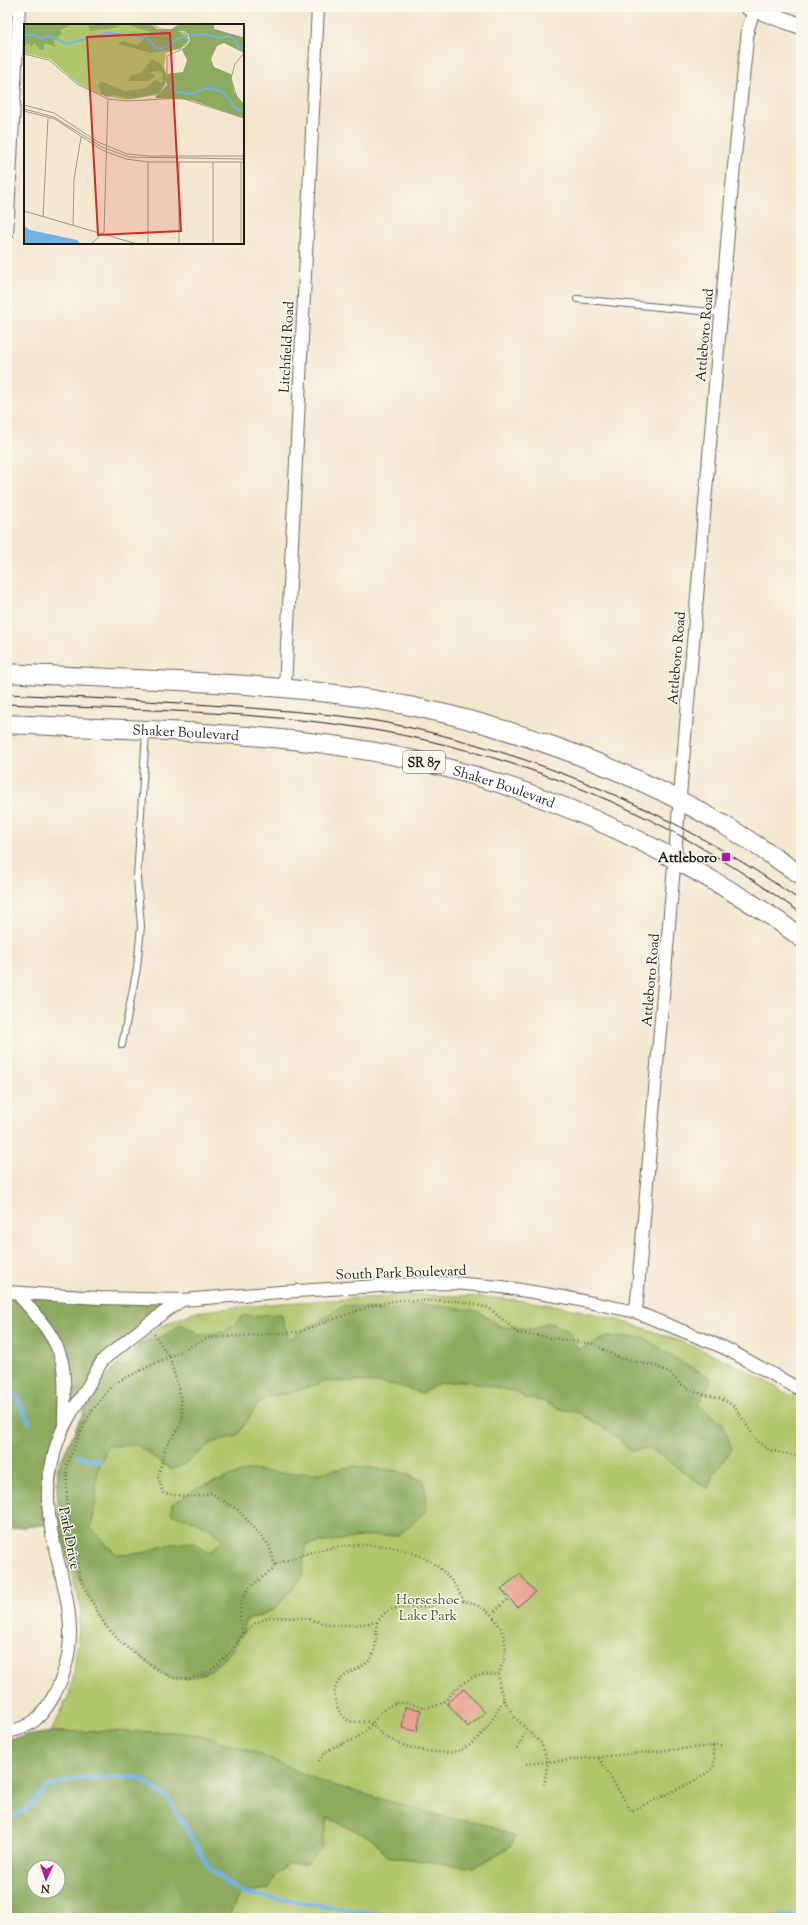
<svg xmlns="http://www.w3.org/2000/svg" width="808" height="1925" font-family="'Sorts Mill Goudy',serif">
<style>
.green{fill:#b0c66b;stroke:#667144;fill-rule:evenodd}
.forest{fill:#8cab5f;stroke:#54643e;fill-rule:evenodd}
.lines{fill:none;stroke-linecap:round;stroke-linejoin:round}
.stream{stroke:#72b2e5;stroke-width:4.5}
.building{fill:#eaa093}
.lane-casing{stroke:#68635b;stroke-width:8}
.street-casing{stroke:#68635b;stroke-width:14}
.secondary-casing{stroke:#68635b;stroke-width:18}
.primary-casing{stroke:#68635b;stroke-width:20}
.path{stroke:#68635b;stroke-width:2.5;stroke-dasharray:1 3;stroke-linecap:butt}
.lane{stroke:#fff;stroke-width:6}
.street{stroke:#fff;stroke-width:12}
.secondary{stroke:#fff;stroke-width:16}
.primary{stroke:#fff;stroke-width:18}
.tram{stroke:#1c1c1c;stroke-width:1}
.poi-dot{fill:#b5179e;stroke:#fbf7ec;stroke-width:1.5}
.labels{text-anchor:middle;stroke-width:3;stroke-linejoin:round;paint-order:stroke}
.shield{fill:#fbf7ec;stroke:#5f5e5a;stroke-width:1}
.shield-label{font-size:13px;font-weight:bold;fill:#1c1c1c}
.street-label{font-size:14px;fill:#1c1c1c;stroke:#fbf7ec}
.poi-label{font-size:14px;font-weight:bold;fill:#1c1c1c;stroke:#fbf7ec;text-anchor:end}
.park-label{font-size:14px;fill:#505838;stroke:#fbf7ec}
.inset-river{fill:none;stroke:#72b2e5;stroke-width:2}
.inset-road{fill:none;stroke:#9e9688;stroke-width:1}
.view{fill:#d62828;fill-opacity:0.15;stroke:#d62828;stroke-width:2}
.inset-edge{fill:none;stroke:#1c1c1c;stroke-width:2}
</style>
<rect width="100%" height="100%" fill="#fbf7ec"/>
<filter id="ink" filterUnits="userSpaceOnUse"><feTurbulence type="fractalNoise" baseFrequency=".025" numOctaves="2"/><feDisplacementMap in="SourceGraphic" scale="8" xChannelSelector="R" yChannelSelector="G"/><feConvolveMatrix kernelMatrix="1 2 1 2 8 2 1 2 1" color-interpolation-filters="sRGB"/></filter>
<filter id="wash" filterUnits="userSpaceOnUse"><feTurbulence type="fractalNoise" baseFrequency=".012" numOctaves="4" result="noise"/><feDisplacementMap in="SourceGraphic" scale="16" xChannelSelector="R" yChannelSelector="G"/><feGaussianBlur stdDeviation="0.9" result="paint"/><feColorMatrix in="noise" values="0 0 0 0 0 0 0 0 0 0 0 0 0 0 0 0 0 1.4 0 .05"/><feComposite in="paint" operator="in"/></filter>
<g filter="url(#wash)">
<rect width="100%" height="100%" fill="#f4e7d0"/>
<path class="green" d="M 416,1295 C 485,1295 557,1301 624,1322 C 663,1334 703,1349 740,1367 C 761,1378 781,1390 801,1401 L 801,1918 L 7,1918 L 7,1739 L 51,1732 L 69,1695 L 74,1673 L 81,1608 L 60,1529 L 57,1494 L 58,1467 L 93,1392 L 115,1366 L 157,1328 L 194,1312 L 282,1303 ZM 34,1867 L 58,1867 L 58,1891 L 34,1891 Z"/>
<g class="forest">
<polygon points="7,1292 182,1300 104,1360 55,1450 50,1524 7,1529"/>
<path d="M 419,1304 L 478,1311 L 501,1327 L 535,1329 L 548,1322 L 568,1331 L 578,1350 L 608,1337 L 643,1337 L 684,1364 L 712,1378 L 698,1405 L 722,1422 L 732,1449 L 713,1475 L 708,1489 L 650,1448 L 631,1451 L 610,1432 L 579,1413 L 557,1408 L 542,1401 L 525,1398 L 516,1392 L 467,1381 L 440,1383 L 422,1393 L 395,1385 L 359,1381 L 323,1382 L 293,1392 L 266,1397 L 258,1404 L 237,1436 L 211,1443 L 185,1464 L 171,1470 L 137,1445 L 108,1446 L 97,1472 L 96,1502 L 91,1528 L 116,1554 L 143,1553 L 166,1545 L 193,1542 L 209,1553 L 223,1540 C 209,1524 191,1520 171,1514 L 172,1504 L 199,1487 L 250,1470 L 280,1473 L 320,1473 L 355,1466 L 397,1471 L 424,1481 L 427,1510 L 399,1535 L 367,1536 L 305,1545 L 303,1575 L 275,1609 L 246,1621 L 243,1633 L 231,1652 L 209,1672 L 188,1679 L 172,1678 L 156,1669 L 121,1643 L 105,1625 L 67,1556 L 60,1529 L 57,1494 L 58,1467 L 93,1392 L 115,1366 L 130,1366 L 139,1344 L 165,1335 L 181,1324 L 200,1335 L 225,1332 L 243,1316 L 281,1314 L 289,1339 L 345,1305 L 387,1311 Z"/>
<path d="M 111,1731 L 172,1732 L 201,1735 L 254,1752 L 322,1782 L 433,1814 L 491,1826 L 515,1837 L 511,1846 L 474,1868 L 387,1856 L 373,1839 L 328,1818 L 321,1849 L 307,1864 L 288,1864 L 275,1877 L 269,1889 L 240,1893 L 228,1918 L 7,1918 L 7,1739 L 51,1732 ZM 34,1867 L 58,1867 L 58,1891 L 34,1891 Z"/>
</g>
<g class="lines">
<g class="stream">
<polyline points="7,1385 18,1400 29,1423"/>
<polyline points="77,1456 101,1462"/>
<polyline points="7,1820 30,1806 48,1786 80,1778 138,1777 168,1799 209,1868 240,1893 400,1918"/>
<polyline points="779,1918 801,1914"/>
</g>
</g>
<g id="blocks">
<g class="building">
<polygon points="520,1574 535,1592 517,1607 501,1589"/>
<polygon points="464,1689 485,1713 468,1727 447,1703"/>
<polygon points="405,1707 421,1710 417,1731 402,1728"/>
</g>
</g>
</g>
<g filter="url(#ink)">
<use href="#blocks" fill-opacity="0" stroke="#68635b" stroke-width="1"/>
<g class="lines">
<defs>
<g id="lane">
<polyline points="577,299 721,313"/>
<polyline points="122,1045 137,968 141,926 137,878 146,731"/>
</g>
<g id="street">
<polyline points="7,234 19,7"/>
<polyline points="285,688 318,7"/>
<polyline points="7,1292 99,1298 182,1300 280,1292 412,1284 452,1283 502,1287 569,1298 636,1312 725,1348 801,1390"/>
<path d="M 17,1293 C 34,1313 56,1335 62,1362 C 66,1378 64,1406 64,1424"/>
<polyline points="636,1312 732,186 748,29 755,7"/>
<path d="M 7,1732 C 31,1728 43,1716 54,1695 C 92,1624 51,1571 48,1501 C 47,1484 51,1467 55,1450 C 61,1427 75,1407 88,1386 C 93,1378 97,1368 103,1360 C 108,1355 114,1351 119,1347 C 140,1329 160,1315 182,1300"/>
</g>
<polyline id="secondary" points="748,7 801,26"/>
<g id="primary">
<path d="M 7,673 C 132,680 259,680 383,701 C 496,720 625,766 724,825 C 750,840 775,858 801,875"/>
<path id="s1" d="M 7,724 C 117,730 230,730 339,746 C 462,764 579,805 687,866 C 726,888 766,910 801,938"/>
</g>
</defs>
<use href="#lane" class="lane-casing"/>
<use href="#street" class="street-casing"/>
<use href="#secondary" class="secondary-casing"/>
<use href="#primary" class="primary-casing"/>
<g class="path">
<path d="M 154,1334 L 170,1358 L 180,1395 L 183,1419 L 174,1436 L 166,1445 L 158,1477 L 163,1493 C 179,1496 195,1499 211,1493 L 238,1510 L 269,1545 L 275,1565"/>
<polyline points="492,1614 509,1598"/>
<path d="M 377,1622 C 376,1633 377,1648 371,1658 C 363,1671 338,1672 335,1690 C 333,1700 339,1717 350,1721 C 356,1723 366,1720 371,1723 C 373,1724 374,1726 375,1728 C 381,1734 390,1740 398,1743 C 413,1750 446,1756 461,1750 C 474,1744 486,1731 493,1718 C 497,1712 499,1705 504,1700 C 501,1692 498,1683 499,1674 C 500,1668 504,1662 505,1656 C 509,1628 488,1602 458,1601 C 447,1601 436,1605 425,1607 C 403,1610 392,1601 377,1622 L 355,1625 L 330,1625 L 305,1618 L 269,1617 L 256,1623 L 243,1633 L 231,1652 L 209,1672 L 188,1679 L 172,1678 L 156,1669 L 121,1643 L 105,1625 L 83,1586 L 72,1549 L 67,1505 L 67,1465 L 77,1440 L 91,1412 L 113,1384 L 208,1338 L 298,1332 L 374,1305 L 401,1300 L 459,1301 L 489,1308 L 518,1333 L 593,1344 L 619,1358 L 656,1366 L 671,1374 L 680,1384 L 695,1392 L 722,1399 L 735,1407 L 757,1441 L 769,1450 L 801,1457"/>
<path d="M 243,1633 C 234,1596 245,1590 274,1569 L 275,1565 C 336,1538 433,1528 464,1602"/>
<polyline points="504,1700 514,1717 541,1743 548,1762 544,1785"/>
<polyline points="517,1749 526,1731"/>
<path d="M 599,1758 L 631,1811 C 645,1804 708,1777 713,1767 C 716,1760 714,1752 712,1745"/>
<path d="M 319,1761 C 331,1741 345,1747 361,1735 C 374,1725 380,1706 398,1703 C 414,1701 423,1713 442,1703 C 446,1701 450,1696 453,1692 C 469,1677 477,1673 499,1675"/>
<polyline points="526,1764 722,1745"/>
</g>
<use href="#lane" class="lane"/>
<use href="#street" class="street"/>
<use href="#secondary" class="secondary"/>
<use href="#primary" class="primary"/>
<g class="tram">
<path d="M 7,694 C 84,698 161,701 238,707 C 288,711 338,714 388,723 C 537,753 677,813 801,901"/>
<path d="M 7,704 C 122,710 241,710 355,727 C 479,745 610,791 717,857 C 746,874 773,894 801,913"/>
</g>
</g>
</g>
<rect class="poi-dot" x="721" y="852" width="10" height="10" rx="2"/>
<g class="labels">
<rect class="shield" x="403" y="751" width="42" height="22" rx="3"/>
<g class="shield-label">
<text x="424" y="767">SR 87</text>
</g>
<g class="street-label">
<text transform="translate(704 335) rotate(-85)" y="5">Attleboro Road</text>
<text transform="translate(286 347) rotate(-87)" y="5">Litchfield Road</text>
<text transform="translate(676 658) rotate(-85)" y="5">Attleboro Road</text>
<text dy="5" stroke="none"><textPath href="#s1" startOffset="179">Shaker Boulevard</textPath></text>
<text dy="5" stroke="none"><textPath href="#s1" startOffset="503">Shaker Boulevard</textPath></text>
<text transform="translate(650 980) rotate(-85)" y="5">Attleboro Road</text>
<text transform="translate(401 1272) rotate(-2)" y="5">South Park Boulevard</text>
<text transform="translate(70 1538) rotate(79)" y="5">Park Drive</text>
</g>
<g class="poi-label">
<text x="717" y="862">Attleboro</text>
</g>
<g class="park-label">
<text x="428" y="1604">Horseshoe<tspan x="428" dy="16">Lake Park</tspan></text>
</g>
</g>
<g transform="translate(24 24)">
<rect width="220" height="220" fill="#f4e7d0"/>
<path d="M 0,0 L 127,0 L 136,6 L 162,8 L 165,16 L 162,22 L 142,29 L 140,42 L 142,50 L 133,71 L 102,76 L 73,70 L 52,58 L 26,35 L 0,29 Z" fill="#b0c66b"/>
<path d="M 0,0 L 46,0 L 46,1 L 37,6 L 37,10 L 30,16 L 31,23 L 20,19 L 20,26 L 16,26 L 10,19 L 7,23 L 5,19 L 0,22 ZM 64,0 L 97,0 L 90,4 L 66,7 ZM 101,0 L 127,0 L 132,5 L 153,6 L 165,16 L 156,25 L 127,29 L 94,20 L 98,17 L 113,21 L 127,8 ZM 155,0 L 190,1 L 190,5 L 220,14 L 220,29 L 200,19 L 193,22 L 187,35 L 190,43 L 207,50 L 210,68 L 220,81 L 220,94 L 167,76 L 131,74 L 143,61 L 143,50 L 159,48 L 163,36 L 158,26 L 166,18 L 165,10 L 159,6 L 146,6 ZM 128,35 L 137,40 L 142,50 L 143,56 L 135,69 L 107,75 L 90,71 L 83,73 L 76,69 L 77,66 L 74,62 L 76,57 L 101,67 L 122,64 L 131,56 L 138,59 L 139,50 L 136,47 L 127,48 L 131,53 L 123,57 L 105,57 L 107,51 L 117,49 Z" fill="#8cab5f"/>
<path d="M 0,202 L 6,206 L 53,216 L 56,220 L 0,220 Z" fill="#72b2e5"/>
<path class="inset-river" d="M 0,11 L 11,11 L 17,15 L 21,12 L 28,13 L 43,20 L 83,9 L 122,13 L 133,25 L 142,23 L 153,15 L 164,12M 167,11 L 179,10 L 197,14 L 205,12 L 211,16 L 214,23 L 220,25M 146,60 L 153,68 L 168,70 L 183,64 L 197,67 L 207,77 L 209,83 L 220,88"/>
<path class="inset-road" d="M 129,0 L 137,5 L 162,7 L 167,15 L 163,23 L 143,32 L 143,58 L 132,73M 184,4 L 220,14M 220,29 L 211,40 L 207,54 L 212,71 L 220,81M 0,30 L 25,36 L 53,60 L 84,75 L 103,77 L 157,74 L 220,94M 143,62 L 148,74M 0,81 L 30,89 L 74,118 L 103,130 L 127,132 L 220,132M 0,85 L 30,93 L 78,123 L 105,133 L 220,135M 0,87 L 31,95 L 78,126 L 102,135 L 124,138 L 220,138M 124,138 L 124,220M 155,138 L 155,220M 189,138 L 189,220M 217,138 L 217,220M 0,187 L 113,220M 19,193 L 24,94M 49,201 L 50,156 L 57,113M 67,220 L 80,208 L 84,75"/>
<path class="view" d="M 146,9 L 157,207 L 74,211 L 63,13 Z"/>
<rect width="220" height="220" class="inset-edge"/>
</g>
<rect width="808" height="1925" fill="none" stroke="#fbf7ec" stroke-width="24"/>
<g transform="translate(46 1879) rotate(183)"><circle r="19" fill="#fbf7ec" stroke="#a29f99"/>
<path d="M0-3L7 15L0 10L-7 15Z" fill="#b5179e"/>
<text y="-6" font-size="11" font-weight="bold" text-anchor="middle" fill="#1c1c1c">N</text>
</g>
</svg>
